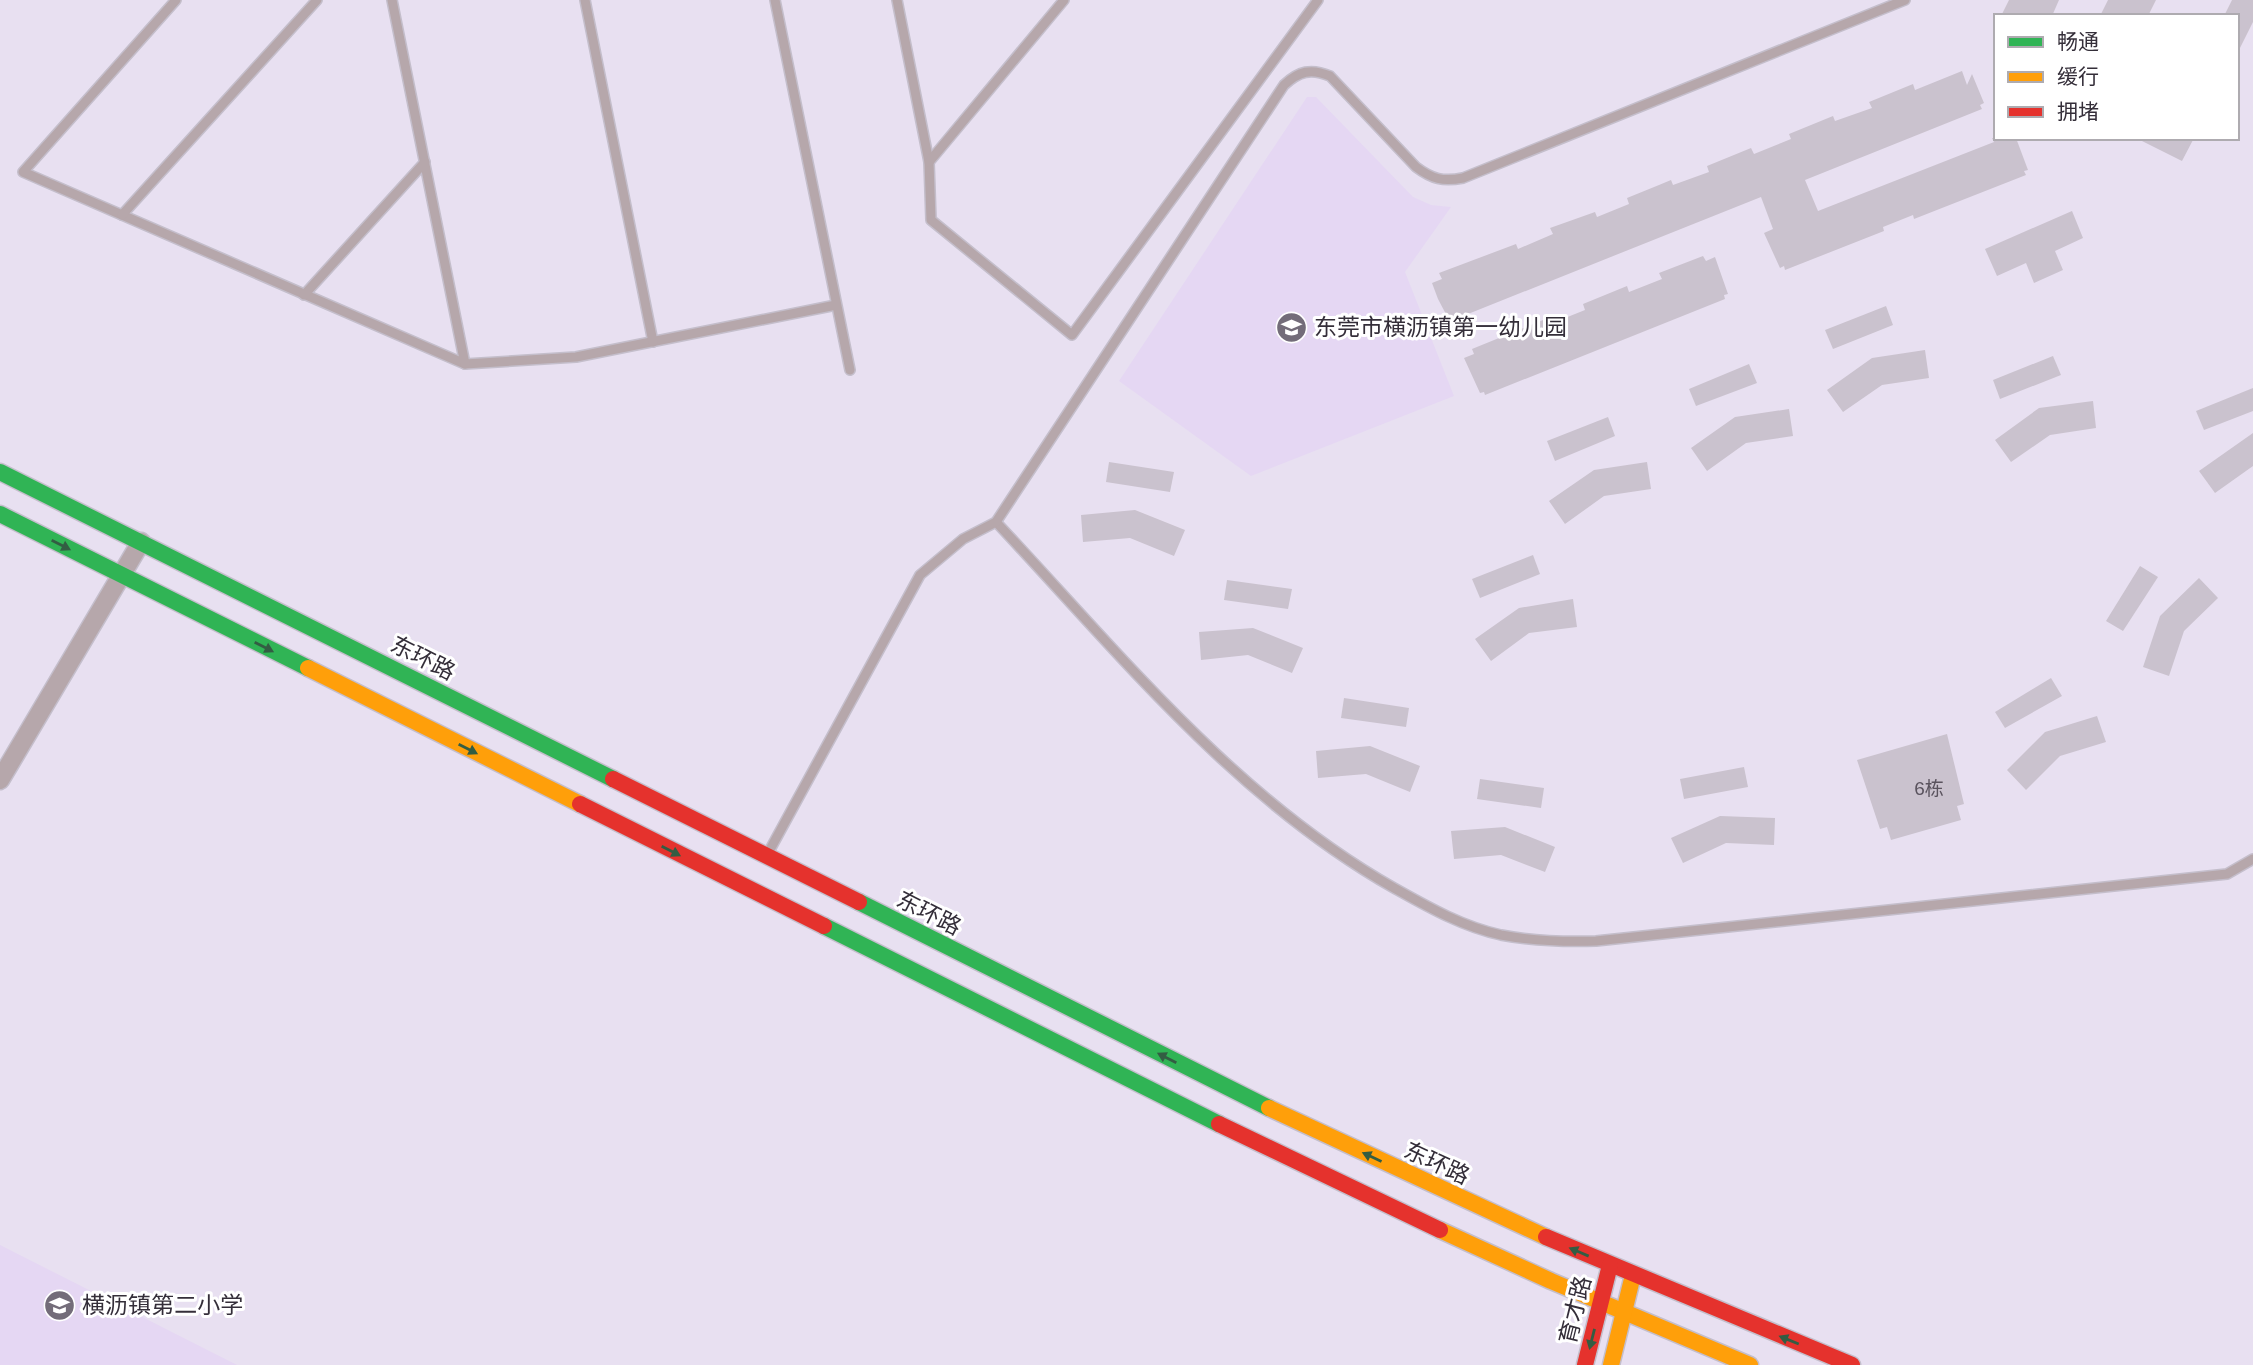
<svg xmlns="http://www.w3.org/2000/svg" width="2253" height="1365" font-family="Arial,'Noto Sans SC',sans-serif">
<style>
.built{fill:#e5d7f3}
.building{fill:#cac2ce}
.lines{fill:none;stroke-linecap:round;stroke-linejoin:round}
.lane-casing{stroke:#c4becb;stroke-width:12}
.street-casing{stroke:#c4becb;stroke-width:21}
.fast-casing{stroke:#c4becb;stroke-width:19}
.slow-casing{stroke:#c4becb;stroke-width:19}
.jam-casing{stroke:#c4becb;stroke-width:19}
.lane{stroke:#b6a7ab;stroke-width:9}
.street{stroke:#b6a7ab;stroke-width:18}
.fast{stroke:#30b455;stroke-width:16}
.slow{stroke:#ff9f0a;stroke-width:16}
.jam{stroke:#e5322d;stroke-width:16}
.oneway{fill:#335d43}
.labels{text-anchor:middle;stroke-width:6;stroke-linejoin:round;paint-order:stroke}
.number-label{font-size:19px;fill:#5a535e}
.poi-label{font-size:23px;fill:#342e39;stroke:#fff;text-anchor:start}
.street-label{font-size:23px;fill:#342e39;stroke:#fff}
</style>
<rect width="100%" height="100%" fill="#e8e0f1"/>
<g class="built">
<polygon points="1307,97 1316,97 1413,197 1431,205 1451,207 1405,272 1454,396 1251,476 1119,381"/>
<polygon points="0,1245 237,1365 0,1365"/>
</g>
<g class="building">
<polygon points="2009,0 2059,0 2052,16 2001,16"/>
<polygon points="2108,0 2156,0 2148,16 2100,16"/>
<polygon points="2232,0 2253,0 2253,22 2237,54 2237,16 2224,16"/>
<polygon points="1962,71 1967,85 1972,74 1984,103 1980,105 1982,109 1805,180 1818,211 1994,142 1992,138 2016,138 2028,170 2024,171 2026,175 1914,219 1913,215 1883,227 1884,231 1785,270 1784,266 1780,268 1764,233 1773,229 1761,197 1453,320 1452,317 1448,318 1438,299 1432,283 1442,279 1439,273 1516,244 1518,249 1553,234 1550,228 1595,212 1597,217 1629,204 1627,198 1659,185 1671,180 1673,185 1709,172 1707,166 1751,148 1754,154 1791,139 1789,134 1833,116 1835,121 1872,108 1869,102 1913,84 1915,90"/>
<polygon points="2136,138 2194,138 2182,161"/>
<polygon points="2072,211 2083,238 2055,251 2063,270 2034,283 2026,263 1997,276 1985,249"/>
<polygon points="1703,256 1706,261 1715,257 1728,294 1724,295 1725,299 1485,395 1484,392 1480,393 1464,358 1474,354 1472,349 1548,318 1550,324 1585,310 1583,304 1627,286 1629,292 1662,279 1659,273"/>
<polygon points="1886,306 1893,325 1833,349 1825,330"/>
<polygon points="1925,350 1929,378 1882,385 1843,412 1827,390 1872,358"/>
<polygon points="2053,356 2061,375 2000,399 1993,380"/>
<polygon points="1749,364 1757,383 1696,406 1689,389"/>
<polygon points="2253,388 2253,411 2204,430 2196,411"/>
<polygon points="2093,401 2096,428 2050,435 2011,462 1995,440 2039,408"/>
<polygon points="1789,409 1793,436 1746,443 1707,471 1691,448 1735,417"/>
<polygon points="1608,417 1615,436 1555,461 1547,441"/>
<polygon points="2253,433 2253,466 2215,493 2199,471"/>
<polygon points="1109,462 1174,472 1170,492 1106,482"/>
<polygon points="1647,462 1651,489 1604,496 1565,524 1549,501 1594,470"/>
<polygon points="1135,510 1185,530 1174,556 1130,538 1083,542 1081,515"/>
<polygon points="1533,555 1540,574 1480,598 1472,579"/>
<polygon points="2140,566 2158,577 2123,631 2106,621"/>
<polygon points="2199,578 2218,598 2184,631 2169,676 2143,667 2160,616"/>
<polygon points="1227,580 1292,589 1288,609 1224,600"/>
<polygon points="1573,599 1577,627 1529,633 1491,661 1475,639 1519,608"/>
<polygon points="1253,628 1303,648 1292,673 1248,655 1201,660 1199,632"/>
<polygon points="2051,678 2062,696 2005,728 1995,712"/>
<polygon points="1344,698 1409,708 1406,727 1341,718"/>
<polygon points="2097,716 2106,742 2060,756 2026,790 2007,770 2045,732"/>
<polygon points="1947,734 1964,804 1957,806 1961,820 1891,840 1887,827 1880,829 1857,760"/>
<polygon points="1370,746 1420,766 1410,792 1366,774 1318,778 1316,751"/>
<polygon points="1744,767 1748,787 1684,799 1680,779"/>
<polygon points="1480,779 1544,788 1541,808 1477,799"/>
<polygon points="1720,816 1775,818 1774,845 1726,843 1683,863 1671,838"/>
<polygon points="1505,827 1555,847 1545,872 1501,855 1454,859 1451,831"/>
</g>
<g class="lines">
<defs>
<g id="lane">
<polyline points="176,0 23,172 465,364 576,357 836,305"/>
<polyline points="392,0 465,364"/>
<polyline points="585,0 653,342"/>
<polyline points="775,0 850,370"/>
<polyline points="897,0 929,162 931,220 1072,335 1318,0"/>
<polyline points="929,162 1064,0"/>
<polyline points="122,215 317,0"/>
<polyline points="304,295 425,162"/>
<path d="M 996,522 C 1120,654 1235,798 1394,888 C 1428,907 1463,927 1501,935 C 1533,941 1564,942 1596,941 L 2227,874 L 2253,859"/>
<path d="M 767,855 L 920,575 L 963,539 L 996,522 L 1284,85 C 1299,71 1311,68 1330,76 L 1416,167 C 1432,179 1443,182 1463,178 L 1905,0"/>
</g>
<polyline id="street" points="0,780 141,542"/>
<g id="fast">
<polyline points="0,472 613,779"/>
<polyline points="0,514 308,668"/>
<polyline points="859,902 1269,1108"/>
<polyline points="824,926 1219,1124"/>
</g>
<g id="slow">
<polyline points="308,668 580,804"/>
<polyline points="1269,1108 1546,1237"/>
<polyline points="1440,1230 1551,1281 1750,1365"/>
<polyline points="1611,1365 1633,1275"/>
</g>
<g id="jam">
<polyline points="613,779 859,902"/>
<polyline points="580,804 824,926"/>
<polyline points="1219,1124 1440,1230"/>
<polyline points="1546,1237 1852,1365"/>
<polyline points="1585,1365 1610,1265"/>
</g>
</defs>
<use href="#lane" class="lane-casing"/>
<use href="#street" class="street-casing"/>
<use href="#fast" class="fast-casing"/>
<use href="#slow" class="slow-casing"/>
<use href="#jam" class="jam-casing"/>
<use href="#lane" class="lane"/>
<use href="#street" class="street"/>
<use href="#fast" class="fast"/>
<use href="#slow" class="slow"/>
<use href="#jam" class="jam"/>
</g>
<defs><path id="oneway-solid" d="M-6-.8H1V-3.2L6.5 0L1 3.2V.8H-6Z" transform="scale(1.75)"/></defs>
<g class="oneway">
<use href="#oneway-solid" transform="translate(61 545) rotate(27)"/>
<use href="#oneway-solid" transform="translate(264 647) rotate(27)"/>
<use href="#oneway-solid" transform="translate(468 749) rotate(27)"/>
<use href="#oneway-solid" transform="translate(671 851) rotate(27)"/>
<use href="#oneway-solid" transform="translate(1167 1058) rotate(-153)"/>
<use href="#oneway-solid" transform="translate(1372 1157) rotate(-155)"/>
<use href="#oneway-solid" transform="translate(1579 1252) rotate(-157)"/>
<use href="#oneway-solid" transform="translate(1592 1339) rotate(104)"/>
<use href="#oneway-solid" transform="translate(1789 1340) rotate(-158)"/>
</g>
<defs>
<symbol id="school-disc" viewBox="-11 -11 22 22"><circle r="9.5" fill="#736c79" stroke="#fff"/><path d="M0-5L7-2L0 1L-7-2ZM-4 1L0 2.5L4 1V4Q0 6-4 4Z" fill="#fff"/></symbol>
</defs>
<g fill-rule="evenodd">
<use href="#school-disc" x="1274" y="310" width="35" height="35"/>
<use href="#school-disc" x="42" y="1288" width="35" height="35"/>
</g>
<g class="labels">
<g class="number-label">
<text x="1929" y="795">6栋</text>
</g>
<g class="poi-label">
<text x="1314" y="335">东莞市横沥镇第一幼儿园</text>
<text x="82" y="1313">横沥镇第二小学</text>
</g>
<g class="street-label">
<text transform="translate(423 658) rotate(27)" y="8">东环路</text>
<text transform="translate(929 913) rotate(27)" y="8">东环路</text>
<text transform="translate(1437 1163) rotate(25)" y="8">东环路</text>
<text transform="translate(1575 1310) rotate(-76)" y="8">育才路</text>
</g>
</g>
<rect x="1994" y="14" width="245" height="126" fill="#ffffff" stroke="#aeabb0" stroke-width="2"/>
<rect x="2008" y="37" width="35" height="10" fill="#30b455" stroke="#aeabb0" stroke-width="2"/>
<text x="2057" y="49" font-size="21" fill="#342e39">畅通</text>
<rect x="2008" y="72" width="35" height="10" fill="#ff9f0a" stroke="#aeabb0" stroke-width="2"/>
<text x="2057" y="84" font-size="21" fill="#342e39">缓行</text>
<rect x="2008" y="107" width="35" height="10" fill="#e5322d" stroke="#aeabb0" stroke-width="2"/>
<text x="2057" y="119" font-size="21" fill="#342e39">拥堵</text>
</svg>
